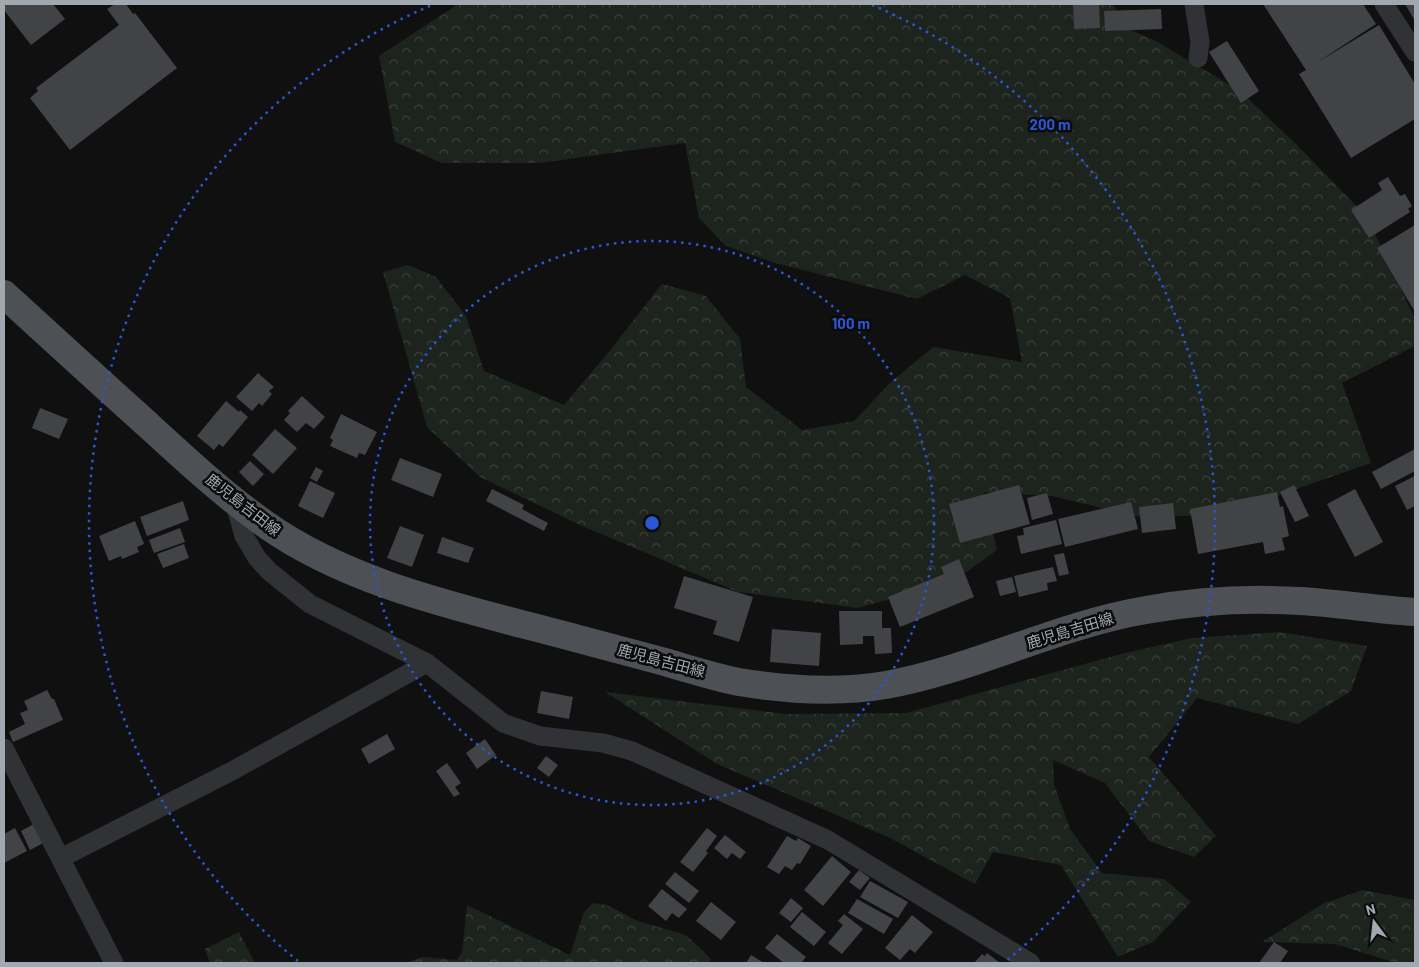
<svg xmlns="http://www.w3.org/2000/svg" width="1419" height="967" font-family="Barlow,'Noto Sans JP',sans-serif">
<style>
.forest{fill:url(#forest-crowns)}
.building{fill:#414346}
.lines{fill:none;stroke-linecap:round;stroke-linejoin:round}
.minor{stroke:#313235;stroke-width:19}
.primary{stroke:#4d5054;stroke-width:28}
.ring{fill:none;stroke:#2a57d4;stroke-width:2.5;stroke-dasharray:2.5 5}
.labels{text-anchor:middle;stroke-width:5;stroke-linejoin:round;paint-order:stroke}
.street-label{font-size:15px;fill:#a2a8b0;stroke:#0b0b0c}
.centre{fill:#2a57d4;stroke:#0b0b0c;stroke-width:2.5}
.ring-label{font-size:15px;text-anchor:middle;font-weight:bold;fill:#2a57d4;stroke:#0b0b0c;stroke-width:5;stroke-linejoin:round;paint-order:stroke}
</style>
<defs>
<pattern id="forest-crowns" width="20" height="18" patternUnits="userSpaceOnUse" patternTransform="scale(1.25)"><rect width="20" height="18" fill="#1d231d"/><path d="M2 6a3 3 0 1 1 6 0M12 15a3 3 0 1 1 6 0" fill="none" stroke="#3b403b"/></pattern>
</defs>
<rect width="100%" height="100%" fill="#101011"/>
<g class="forest">
<polygon points="458,4 1113,4 1124,27 1156,41 1240,91 1298,146 1367,217 1415,319 1415,346 1342,383 1371,463 1222,515 1140,517 1052,496 984,492 997,550 951,583 857,608 738,592 580,525 480,477 427,427 383,272 408,265 436,277 466,316 484,371 564,405 608,353 662,284 706,296 740,339 746,387 802,430 854,421 890,383 933,347 1022,362 1010,298 965,275 917,299 775,263 726,246 699,218 685,143 539,163 442,163 395,142 379,56"/>
<polygon points="1280,632 1367,646 1351,691 1298,724 1197,698 1149,757 1216,836 1194,857 1149,841 1105,783 1053,760 1054,784 1070,829 1102,873 1164,879 1191,902 1153,942 1118,957 1061,865 993,852 975,884 888,837 717,764 605,692 786,714 906,713 1125,653 1192,638"/>
<polygon points="1363,890 1415,900 1415,963 1396,963 1335,944 1262,942 1324,903"/>
<polygon points="593,903 607,905 638,921 686,935 711,959 709,963 405,963 423,957 457,960 462,952 467,905 570,955 584,912"/>
<polygon points="239,932 255,963 210,963 205,949"/>
</g>
<g class="building">
<polygon points="4,4 53,4 65,19 31,45 4,10"/>
<polygon points="115,4 126,4 133,14 135,13 177,68 70,150 30,98 38,91 36,88 119,25 107,9"/>
<polygon points="1073,4 1099,4 1100,28 1074,29"/>
<polygon points="1263,4 1363,4 1376,24 1316,63 1379,25 1415,84 1415,119 1351,158 1299,74 1306,70"/>
<polygon points="1405,4 1415,4 1415,21"/>
<polygon points="1161,9 1162,29 1105,31 1104,11"/>
<polygon points="1227,41 1259,91 1241,103 1209,52"/>
<polygon points="1388,177 1400,196 1405,194 1412,206 1408,209 1410,212 1369,238 1351,210 1382,190 1378,183"/>
<polygon points="1415,225 1415,312 1377,248"/>
<polygon points="258,373 274,387 269,391 272,394 262,406 259,403 252,411 236,397"/>
<polygon points="302,396 325,417 314,429 306,423 297,432 284,420 290,413 288,411"/>
<polygon points="226,401 239,412 240,410 248,417 223,447 219,444 214,450 197,436"/>
<polygon points="40,408 68,419 59,439 32,428"/>
<polygon points="341,414 377,432 365,455 359,453 357,458 330,446 333,440 330,438"/>
<polygon points="275,429 297,448 273,474 252,455"/>
<polygon points="1415,449 1415,471 1381,489 1372,472"/>
<polygon points="400,458 442,474 433,497 391,480"/>
<polygon points="250,461 264,474 253,486 239,472"/>
<polygon points="316,467 323,471 317,482 310,478"/>
<polygon points="1415,476 1415,506 1407,510 1395,486"/>
<polygon points="310,481 335,493 323,518 298,506"/>
<polygon points="1019,485 1030,524 960,543 949,504"/>
<polygon points="1294,485 1309,516 1295,522 1280,492"/>
<polygon points="492,489 524,505 522,509 548,523 544,531 486,501"/>
<polygon points="1355,489 1383,542 1355,557 1327,504"/>
<polygon points="1277,492 1280,507 1283,506 1289,536 1282,538 1285,550 1265,554 1263,542 1198,554 1190,509"/>
<polygon points="1047,493 1053,514 1032,520 1027,498"/>
<polygon points="183,501 189,520 147,536 140,517"/>
<polygon points="1131,502 1138,529 1065,547 1058,519"/>
<polygon points="1173,503 1176,529 1142,533 1139,507"/>
<polygon points="1056,520 1062,544 1021,554 1017,536 1024,535 1023,528"/>
<polygon points="135,521 144,544 137,547 139,552 122,559 121,556 109,561 99,536"/>
<polygon points="400,526 424,535 412,567 387,558"/>
<polygon points="180,528 185,542 154,553 149,540"/>
<polygon points="442,537 474,548 468,563 437,553"/>
<polygon points="184,544 189,558 163,568 157,554"/>
<polygon points="1064,553 1069,574 1059,576 1054,555"/>
<polygon points="959,559 974,597 900,627 888,597 944,574 941,567"/>
<polygon points="1053,567 1057,581 1047,583 1048,590 1019,597 1014,576"/>
<polygon points="684,576 753,597 739,642 713,634 717,621 674,608"/>
<polygon points="1012,577 1016,592 1000,596 996,581"/>
<polygon points="839,611 882,611 882,628 891,628 892,653 875,654 874,636 863,636 863,644 840,645"/>
<polygon points="772,629 821,633 819,666 770,662"/>
<polygon points="47,690 52,699 54,699 63,720 13,742 9,732 25,724 20,713 28,710 24,701"/>
<polygon points="541,691 573,697 569,719 537,713"/>
<polygon points="387,734 395,749 369,764 361,749"/>
<polygon points="485,739 496,755 477,769 466,753"/>
<polygon points="546,756 558,765 549,777 537,768"/>
<polygon points="447,763 461,783 455,787 460,794 454,797 436,771"/>
<polygon points="34,824 43,843 30,850 21,831"/>
<polygon points="15,828 27,851 4,863 4,834"/>
<polygon points="707,828 717,836 706,851 708,853 693,872 680,862"/>
<polygon points="725,835 746,852 740,859 732,853 727,859 714,848"/>
<polygon points="787,836 796,841 798,838 811,846 800,864 797,863 792,870 785,866 779,874 767,867"/>
<polygon points="832,856 851,872 823,906 804,890"/>
<polygon points="859,870 870,878 860,890 849,882"/>
<polygon points="675,872 699,891 689,903 665,884"/>
<polygon points="870,881 908,902 898,918 860,897"/>
<polygon points="662,889 687,909 679,918 672,913 666,921 648,906"/>
<polygon points="791,898 803,908 791,922 779,913"/>
<polygon points="857,899 893,919 884,934 848,913"/>
<polygon points="711,902 736,922 721,940 696,921"/>
<polygon points="802,912 826,932 814,946 790,927"/>
<polygon points="844,914 863,929 842,954 828,943 843,925 838,921"/>
<polygon points="912,915 933,932 915,953 910,949 900,960 885,948"/>
<polygon points="777,934 806,957 801,963 784,963 765,948"/>
<polygon points="1274,942 1288,951 1280,963 1259,963"/>
<polygon points="987,953 1000,963 974,963 982,954 985,956"/>
<polygon points="751,955 764,963 746,963"/>
</g>
<g class="lines">
<g class="minor">
<polyline points="1194,4 1200,42 1198,58"/>
<polyline points="1384,4 1415,52"/>
<polyline points="234,500 244,536 257,558 270,572 310,604 427,663 503,723 540,736 603,743 632,751 828,840 1031,963"/>
<polyline points="4,748 114,963"/>
<polyline points="61,858 232,771 427,663"/>
</g>
<path class="primary" d="M 4,294 C 51,337 99,381 147,424 C 184,458 224,495 265,524 C 349,584 462,608 560,634 C 595,643 630,653 665,662 C 689,669 714,677 739,682 C 787,690 838,693 886,685 C 975,669 1057,625 1146,610 C 1196,601 1249,598 1300,601 C 1338,603 1377,610 1415,612"/>
</g>
<g class="ring">
<circle cx="652" cy="523" r="282"/>
<path d="M298 961A563 563 0 0 1 432 5M872 5A563 563 0 0 1 1006 961"/>
</g>
<g class="labels">
<g class="street-label">
<text transform="translate(243 505) rotate(38)" y="5">鹿児島吉田線</text>
<text transform="translate(1070 631) rotate(-17)" y="5">鹿児島吉田線</text>
<text transform="translate(661 661) rotate(15)" y="5">鹿児島吉田線</text>
</g>
</g>
<circle cx="652" cy="523" r="8" class="centre"/>
<g class="ring-label">
<text x="1050" y="130">200 m</text>
<text x="851" y="329">100 m</text>
</g>
<rect width="1419" height="967" fill="none" stroke="#a2a8b0" stroke-width="10"/>
<g transform="translate(1374 922) rotate(345)" stroke="#0b0b0c" stroke-width="4" paint-order="stroke">
<path d="M0-4L9 19L0 12L-9 19Z" fill="#a2a8b0"/>
<text y="-8" font-size="14" font-weight="bold" text-anchor="middle" fill="#a2a8b0">N</text>
</g>
</svg>
